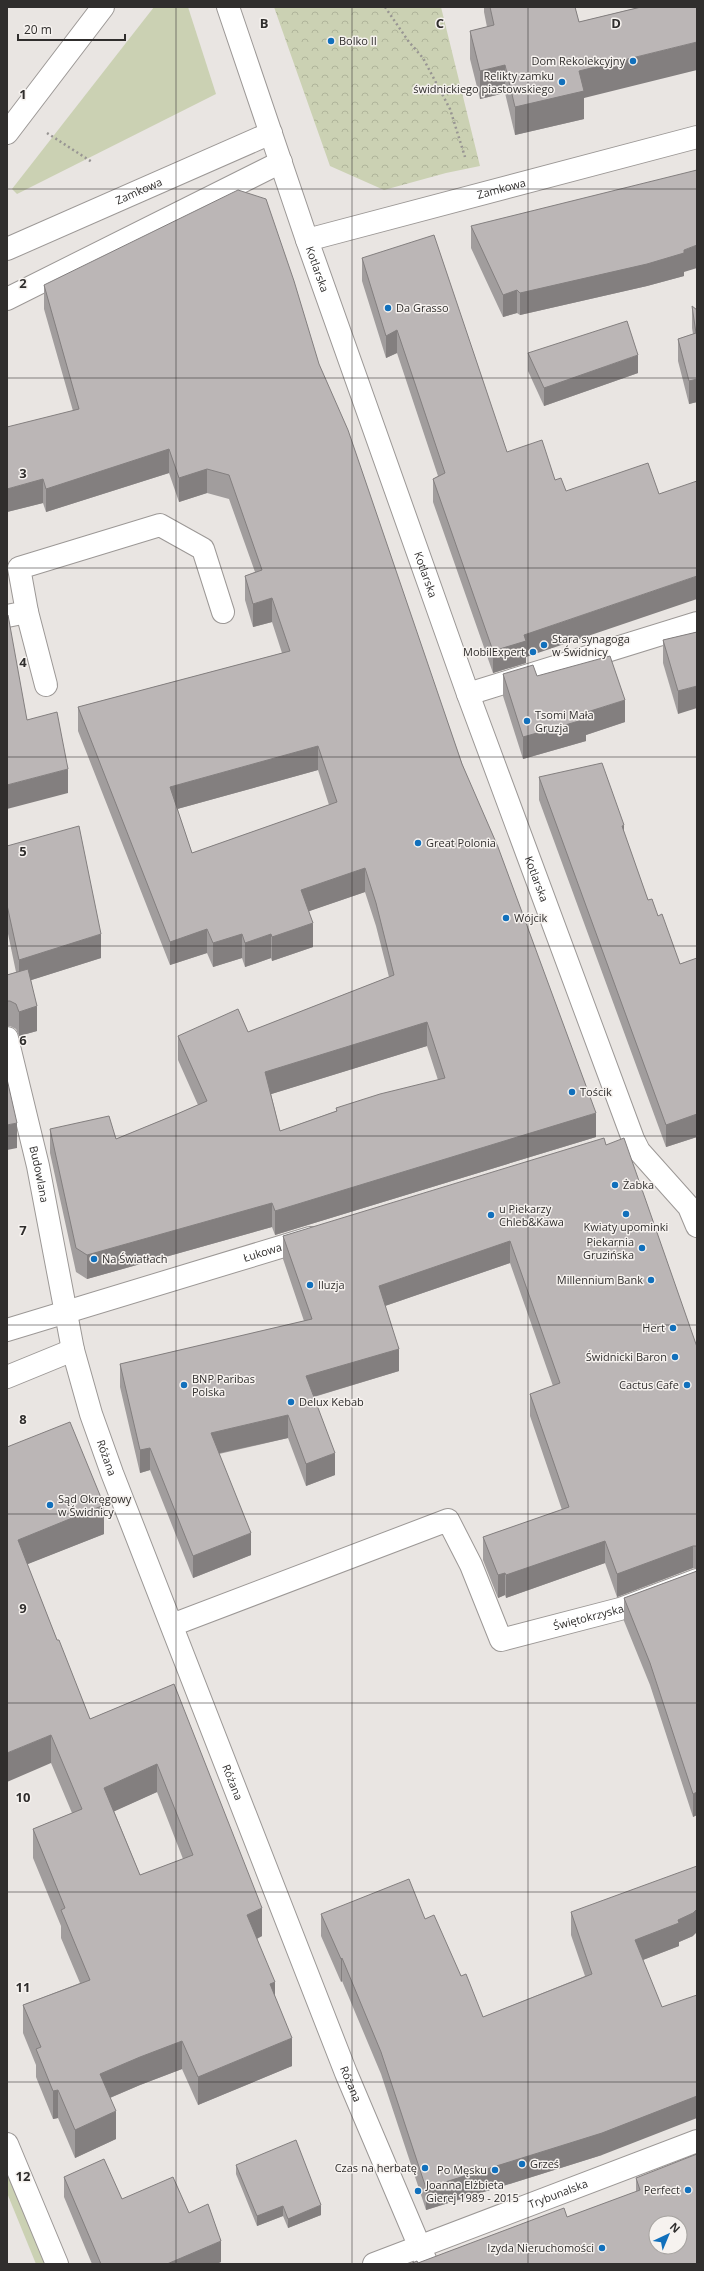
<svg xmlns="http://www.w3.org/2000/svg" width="704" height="2271" font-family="'Open Sans',sans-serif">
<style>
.green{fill:#cbd1b3}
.park{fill:url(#park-crowns)}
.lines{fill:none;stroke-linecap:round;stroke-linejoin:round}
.minor-casing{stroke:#9c9896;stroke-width:24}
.path{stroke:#989593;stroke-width:2.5;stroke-dasharray:2 3;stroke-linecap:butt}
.minor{stroke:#fff;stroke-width:22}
.wall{fill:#a19d9d;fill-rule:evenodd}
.shaded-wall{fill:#837f7f}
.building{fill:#bbb6b6;stroke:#837f7f;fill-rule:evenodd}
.grid{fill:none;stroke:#302e2d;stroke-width:1;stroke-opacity:0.55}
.poi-dot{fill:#1170bc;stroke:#f6f2ef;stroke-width:1.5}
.labels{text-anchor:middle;stroke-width:3;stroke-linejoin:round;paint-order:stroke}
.poi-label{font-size:11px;fill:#302e2d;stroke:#f6f2ef;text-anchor:start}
.street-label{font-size:11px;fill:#302e2d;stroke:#f6f2ef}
.grid-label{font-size:13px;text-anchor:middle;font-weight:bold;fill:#302e2d;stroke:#f6f2ef;stroke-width:3;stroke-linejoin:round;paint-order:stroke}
</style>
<defs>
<pattern id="park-crowns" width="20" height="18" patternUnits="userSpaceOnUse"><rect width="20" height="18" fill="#cbd1b3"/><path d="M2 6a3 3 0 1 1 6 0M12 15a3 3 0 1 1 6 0" fill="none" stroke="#afb49a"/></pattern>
</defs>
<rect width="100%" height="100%" fill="#e9e5e2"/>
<g class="green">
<polygon points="154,7 188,7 216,94 17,194 12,189"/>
<polygon points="7,2162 48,2264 36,2264 7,2193"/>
</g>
<polygon class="park" points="274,7 441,7 480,166 446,173 384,190 330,166"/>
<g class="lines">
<defs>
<g id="minor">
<path id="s1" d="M 228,7 L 307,240 L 468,694 L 633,1139 L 639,1151 L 689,1207 L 697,1226"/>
<polyline points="7,133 103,7"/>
<path id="s2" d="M 307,240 L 697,137"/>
<path id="s3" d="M 7,249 L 271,133"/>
<polyline points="7,299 281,162"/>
<polyline points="27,612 46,685"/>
<polyline points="7,616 27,612 19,568 160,525 203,549 223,612"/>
<polyline points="468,694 697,623"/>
<path id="s4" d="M 7,1038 L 38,1166 L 73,1350 L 91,1414 L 112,1473 L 346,2073 L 427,2264"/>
<path id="s5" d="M 7,1330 L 310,1238"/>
<polyline points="7,1377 73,1350"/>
<path id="s6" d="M 172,1625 L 448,1520 L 471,1565 L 501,1640 L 620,1609 L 697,1580"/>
<polyline points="7,2144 57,2264"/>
<path id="s7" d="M 374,2264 L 697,2141"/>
</g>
</defs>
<use href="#minor" class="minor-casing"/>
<g class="path">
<polyline points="385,7 409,42 423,58 450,109 465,157"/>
<polyline points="47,133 92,162"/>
</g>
<use href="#minor" class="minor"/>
</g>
<g class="wall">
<polygon points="484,7 575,7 579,22 640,7 697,7 584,98 584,119 515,135 505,93 480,99 470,59 470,31 487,27 484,12"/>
<polygon points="471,226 684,272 684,276 647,286 520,315 517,313 503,317 471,248"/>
<polygon points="362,258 507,452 555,480 566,491 659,494 526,657 526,663 493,673 433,502 433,479 438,476 397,353 386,358 362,281"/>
<path d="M 44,285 L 319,364 L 596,1137 L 275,1235 L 272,1227 L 87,1279 L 76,1272 L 50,1153 L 50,1129 L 116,1139 L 177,1114 L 198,1105 L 178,1060 L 178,1036 L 248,1032 L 389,977 L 376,926 L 365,892 L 309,911 L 313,947 L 272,961 L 271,958 L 245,967 L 242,958 L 213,967 L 207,953 L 170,965 L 78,731 L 78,707 L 282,653 L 272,622 L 253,627 L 245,600 L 245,576 L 255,572 L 229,499 L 207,493 L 179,502 L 169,473 L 46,512 L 43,503 L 7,512 L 73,411 L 44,309 ZM 318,770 L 329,805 L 192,853 L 177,809 ZM 427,1046 L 438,1080 L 336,1108 L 336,1111 L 280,1131 L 271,1094 Z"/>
<polygon points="692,306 697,310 697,402 689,404 678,361 678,339 693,334 692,328"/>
<polygon points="528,353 638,373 544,406 528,371"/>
<polygon points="697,632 678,714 663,663 663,640"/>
<polygon points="503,674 537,676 625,722 586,735 586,741 523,759 503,696"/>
<polygon points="696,747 697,747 697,774 696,770"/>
<polygon points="539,777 624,834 648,900 658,916 680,964 697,958 697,1137 666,1147 539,800"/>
<polygon points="7,846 101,958 31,980 37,1031 19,1036 16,1029 10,1026 7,1026 7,975 16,972 7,929"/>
<polygon points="606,1145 697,1347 697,1569 693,1568 617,1597 605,1563 506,1598 505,1595 498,1598 483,1560 483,1537 562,1510 530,1416 530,1394 553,1386 510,1263 385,1306 399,1371 314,1397 335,1475 306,1486 288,1438 219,1454 251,1555 193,1578 150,1470 140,1473 120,1387 120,1364 304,1321 283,1259 283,1236"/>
<path d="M 7,1447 L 104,1534 L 27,1564 L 57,1640 L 90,1719 L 174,1684 L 262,1936 L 257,1939 L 275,1997 L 292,2066 L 198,2105 L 182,2069 L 140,2085 L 110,2098 L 116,2139 L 75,2158 L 58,2118 L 53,2119 L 36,2077 L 36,2065 L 23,2033 L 23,2005 L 80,1983 L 61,1938 L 61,1926 L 33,1858 L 33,1829 L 72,1813 L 51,1763 ZM 157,1792 L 183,1859 L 140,1875 L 114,1811 Z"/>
<polygon points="697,1571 697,1815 693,1817 650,1685 624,1621 624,1598"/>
<polygon points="571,1912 693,1936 679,1942 679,1946 643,1960 602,2155 426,2210 381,2074 342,1981 341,1982 321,1936 321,1914 425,1919 461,1976 483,2017 585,1976 571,1935"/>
<polygon points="236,2165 321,2215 288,2228 283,2216 257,2226 236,2174"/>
<polygon points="64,2177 122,2199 189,2213 221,2262 216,2264 92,2264 64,2197"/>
<polygon points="636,2178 697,2264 418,2263 567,2217 636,2192"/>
</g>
<g class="shaded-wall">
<polygon points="697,42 697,70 584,98 584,119 515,135 515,107 579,71"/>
<polygon points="505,65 505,93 480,99 480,71"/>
<polygon points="697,245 697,268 684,272 684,276 647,286 520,315 520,293 684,250"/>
<polygon points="517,290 517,313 503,317 503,295"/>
<polygon points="397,330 397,353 386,358 386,336"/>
<polygon points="638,355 638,373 544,406 544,388"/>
<polygon points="697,379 697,402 689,404 689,381"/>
<polygon points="169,449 169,473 46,512 46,489"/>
<polygon points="207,469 207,493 179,502 179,478"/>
<polygon points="43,479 43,503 7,512 7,489"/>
<polygon points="697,576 697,599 526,657 526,663 493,673 493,651 524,635"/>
<polygon points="272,598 272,622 253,627 253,604"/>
<polygon points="697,686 697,708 678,714 678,691"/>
<polygon points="625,700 625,722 586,735 586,741 523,759 523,737 584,713"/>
<polygon points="318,746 318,770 170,811 170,787"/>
<polygon points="68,769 68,793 7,809 7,785"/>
<polygon points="624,825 624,847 622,826"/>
<polygon points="365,868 365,892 301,914 301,890"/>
<polygon points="313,923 313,947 272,961 272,937"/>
<polygon points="207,929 207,953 170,965 170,942"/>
<polygon points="101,934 101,958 19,984 19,960"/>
<polygon points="242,934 242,958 213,967 213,943"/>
<polygon points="271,934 271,958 245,967 245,943"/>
<polygon points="37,1006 37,1031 19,1036 19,1012"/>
<polygon points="427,1022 427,1046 265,1096 265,1072"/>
<polygon points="596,1113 596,1137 275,1235 275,1211"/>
<polygon points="697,1114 697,1137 666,1147 666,1125"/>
<polygon points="17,1123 17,1148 7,1150 7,1125"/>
<polygon points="272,1203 272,1227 87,1279 87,1255"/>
<polygon points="510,1241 510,1263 379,1308 379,1286"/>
<polygon points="399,1349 399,1371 306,1399 306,1376"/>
<polygon points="288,1415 288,1438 211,1455 211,1433"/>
<polygon points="150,1448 150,1470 140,1473 140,1450"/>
<polygon points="335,1453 335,1475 306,1486 306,1464"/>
<polygon points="104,1505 104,1534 18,1568 18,1540"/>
<polygon points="251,1533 251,1555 193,1578 193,1556"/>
<polygon points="605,1541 605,1563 506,1598 506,1575"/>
<polygon points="693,1546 693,1568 617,1597 617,1574"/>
<polygon points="505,1573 505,1595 498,1598 498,1575"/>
<polygon points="51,1735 51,1763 7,1782 7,1753"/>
<polygon points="157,1764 157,1792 104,1816 104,1788"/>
<polygon points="697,1792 697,1815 693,1817 693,1794"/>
<polygon points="262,1908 262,1936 247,1943 247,1915"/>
<polygon points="697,1909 697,1932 693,1936 679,1942 679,1946 635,1963 635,1940"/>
<polygon points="342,1958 342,1981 341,1982 341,1959"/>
<polygon points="275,1982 275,2010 270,1984"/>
<polygon points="292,2038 292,2066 198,2105 198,2077"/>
<polygon points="182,2041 182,2069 140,2085 100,2102 100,2074 140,2057"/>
<polygon points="58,2090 58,2118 53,2119 53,2091"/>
<polygon points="697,2096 697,2118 602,2155 426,2210 426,2188"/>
<polygon points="116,2111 116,2139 75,2158 75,2130"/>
<polygon points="321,2205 321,2215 288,2228 288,2219"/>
<polygon points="283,2206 283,2216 257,2226 257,2216"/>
<polygon points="221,2241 221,2262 216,2264 167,2264"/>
</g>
<g class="building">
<polygon points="490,7 575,7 579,22 641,7 697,7 697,42 579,71 584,91 515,107 505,65 480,71 470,31 494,25"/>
<polygon points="697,170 697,245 684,250 684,253 647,264 520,293 517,290 503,295 471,226"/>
<path d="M 238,190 L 266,199 L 294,281 L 319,364 L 348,430 L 462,764 L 498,847 L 596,1113 L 275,1211 L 272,1203 L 87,1255 L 76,1248 L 50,1129 L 109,1116 L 116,1139 L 177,1114 L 207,1101 L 178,1036 L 238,1009 L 248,1032 L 394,975 L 376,903 L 365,868 L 301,890 L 313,923 L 272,937 L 271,934 L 245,943 L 242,934 L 213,943 L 207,929 L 170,942 L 78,707 L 290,651 L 272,598 L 253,604 L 245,576 L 262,570 L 229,475 L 207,469 L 179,478 L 169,449 L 46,489 L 43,479 L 7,489 L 7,427 L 79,409 L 44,285 ZM 318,746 L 337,802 L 192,853 L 170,787 ZM 427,1022 L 445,1078 L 380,1094 L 336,1108 L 337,1111 L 280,1131 L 265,1072 Z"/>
<polygon points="434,235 507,452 542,440 555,480 561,478 566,491 648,463 659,494 697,481 697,576 524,635 526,641 493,651 433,479 445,473 397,330 386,336 362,258"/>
<polygon points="692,306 697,310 697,379 689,381 678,339 696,333"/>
<polygon points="627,321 638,355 544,388 528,353"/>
<polygon points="7,615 8,615 27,720 57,712 68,769 7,785"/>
<polygon points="697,632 697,686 678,691 663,640"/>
<polygon points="610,656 625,700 584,713 586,719 523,737 503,674 533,665 537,676"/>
<polygon points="602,763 624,825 622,826 648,900 652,899 658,916 662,914 680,964 697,958 697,1114 666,1125 539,777"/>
<polygon points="79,826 101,934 19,960 7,905 7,846"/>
<polygon points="28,969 37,1006 19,1012 16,1004 10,1001 7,1001 7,975"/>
<polygon points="7,1079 17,1123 7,1125"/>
<polygon points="604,1138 606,1145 624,1138 697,1347 697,1546 693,1546 617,1574 605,1541 506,1575 505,1573 498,1575 483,1537 569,1507 530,1394 560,1383 510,1241 379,1286 399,1349 306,1376 335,1453 306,1464 288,1415 211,1433 251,1533 193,1556 150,1448 140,1450 120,1364 312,1319 283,1236"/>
<path d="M 70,1422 L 104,1505 L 18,1540 L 57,1640 L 59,1640 L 90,1719 L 174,1684 L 262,1908 L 247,1915 L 275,1982 L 270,1984 L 292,2038 L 198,2077 L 182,2041 L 140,2057 L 100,2074 L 116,2111 L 75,2130 L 58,2090 L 53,2091 L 36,2049 L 41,2047 L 23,2005 L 90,1980 L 61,1910 L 65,1908 L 33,1829 L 82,1809 L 51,1735 L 7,1753 L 7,1447 ZM 157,1764 L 193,1855 L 140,1875 L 104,1788 Z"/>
<polygon points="697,1571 697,1792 693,1794 650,1663 624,1598"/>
<polygon points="697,1866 697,1909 693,1913 678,1920 679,1923 635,1940 662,2007 697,1995 697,2096 602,2133 426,2188 381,2052 342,1958 341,1959 321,1914 409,1879 425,1919 434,1915 461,1976 466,1974 483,2017 592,1974 571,1912"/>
<polygon points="296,2140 321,2205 288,2219 283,2206 257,2216 236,2165"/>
<path d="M 697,2154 L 697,2264 L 410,2264 L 417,2261 L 418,2263 L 564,2208 L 567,2217 L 640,2190 L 636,2178 ZM 656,2223 L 680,2223 L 680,2247 L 656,2247 Z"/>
<polygon points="104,2159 122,2199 173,2177 189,2213 208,2204 221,2241 167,2264 101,2264 64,2177"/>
</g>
<path class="grid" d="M 176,7 L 176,2264M 352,7 L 352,2264M 528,7 L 528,2264M 7,189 L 697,189M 7,378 L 697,378M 7,568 L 697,568M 7,757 L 697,757M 7,946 L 697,946M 7,1136 L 697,1136M 7,1325 L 697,1325M 7,1514 L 697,1514M 7,1703 L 697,1703M 7,1892 L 697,1892M 7,2082 L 697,2082"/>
<g class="poi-dot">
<circle cx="331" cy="41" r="4"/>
<circle cx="633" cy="61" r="4"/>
<circle cx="562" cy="82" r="4"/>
<circle cx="388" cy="308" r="4"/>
<circle cx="544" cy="645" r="4"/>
<circle cx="533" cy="652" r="4"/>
<circle cx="527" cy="721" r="4"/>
<circle cx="418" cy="843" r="4"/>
<circle cx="506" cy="918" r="4"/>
<circle cx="572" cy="1092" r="4"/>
<circle cx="615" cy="1185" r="4"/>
<circle cx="626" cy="1214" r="4"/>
<circle cx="491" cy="1215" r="4"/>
<circle cx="642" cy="1248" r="4"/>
<circle cx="94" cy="1259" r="4"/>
<circle cx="651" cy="1280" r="4"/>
<circle cx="310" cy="1285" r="4"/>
<circle cx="673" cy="1328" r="4"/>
<circle cx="675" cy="1357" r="4"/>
<circle cx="184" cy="1385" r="4"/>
<circle cx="687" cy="1385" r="4"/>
<circle cx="291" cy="1402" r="4"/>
<circle cx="50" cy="1505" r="4"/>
<circle cx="522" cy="2164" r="4"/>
<circle cx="425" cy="2168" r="4"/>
<circle cx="495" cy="2170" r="4"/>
<circle cx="688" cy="2190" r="4"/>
<circle cx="418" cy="2191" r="4"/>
<circle cx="602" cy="2248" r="4"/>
</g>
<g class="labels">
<g class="poi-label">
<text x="339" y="45">Bolko II</text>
<text x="625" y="65" text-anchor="end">Dom Rekolekcyjny</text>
<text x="554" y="80" text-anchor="end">Relikty zamku<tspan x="554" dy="13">świdnickiego piastowskiego</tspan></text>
<text x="396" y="312">Da Grasso</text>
<text x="552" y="643">Stara synagoga<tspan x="552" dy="13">w Świdnicy</tspan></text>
<text x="525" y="656" text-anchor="end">MobilExpert</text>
<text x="535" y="719">Tsomi Mała<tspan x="535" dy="13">Gruzja</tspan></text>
<text x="426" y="847">Great Polonia</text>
<text x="514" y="922">Wójcik</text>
<text x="580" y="1096">Tościk</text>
<text x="623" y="1189">Żabka</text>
<text x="499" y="1213">u Piekarzy<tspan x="499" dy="13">Chleb&amp;Kawa</tspan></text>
<text x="626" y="1231" text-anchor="middle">Kwiaty upominki</text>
<text x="634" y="1246" text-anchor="end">Piekarnia<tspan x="634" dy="13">Gruzińska</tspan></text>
<text x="102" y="1263">Na Światłach</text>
<text x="643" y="1284" text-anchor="end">Millennium Bank</text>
<text x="318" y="1289">Iluzja</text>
<text x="665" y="1332" text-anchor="end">Hert</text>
<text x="667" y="1361" text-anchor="end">Świdnicki Baron</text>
<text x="192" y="1383">BNP Paribas<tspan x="192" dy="13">Polska</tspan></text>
<text x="679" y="1389" text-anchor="end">Cactus Cafe</text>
<text x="299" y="1406">Delux Kebab</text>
<text x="58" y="1503">Sąd Okręgowy<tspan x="58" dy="13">w Świdnicy</tspan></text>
<text x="530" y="2168">Grześ</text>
<text x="417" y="2172" text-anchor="end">Czas na herbatę</text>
<text x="487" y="2174" text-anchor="end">Po Męsku</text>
<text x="426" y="2189">Joanna Elżbieta<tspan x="426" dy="13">Gierej 1989 - 2015</tspan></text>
<text x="680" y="2194" text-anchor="end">Perfect</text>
<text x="594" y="2252" text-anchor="end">Izyda Nieruchomości</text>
</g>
<g class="street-label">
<text dy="4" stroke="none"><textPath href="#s2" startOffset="201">Zamkowa</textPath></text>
<text dy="4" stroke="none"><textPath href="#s3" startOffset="144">Zamkowa</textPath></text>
<text dy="4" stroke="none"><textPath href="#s1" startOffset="277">Kotlarska</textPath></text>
<text dy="4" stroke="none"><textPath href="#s1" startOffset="601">Kotlarska</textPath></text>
<text dy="4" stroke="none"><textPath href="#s1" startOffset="925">Kotlarska</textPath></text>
<text dy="4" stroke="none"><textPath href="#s4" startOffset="140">Budowlana</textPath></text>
<text dy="4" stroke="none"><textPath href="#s5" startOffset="267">Łukowa</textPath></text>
<text dy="4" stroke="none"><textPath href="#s4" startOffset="432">Różana</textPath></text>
<text dy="4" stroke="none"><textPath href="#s6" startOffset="517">Świętokrzyska</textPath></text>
<text dy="4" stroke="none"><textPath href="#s4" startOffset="780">Różana</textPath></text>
<text dy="4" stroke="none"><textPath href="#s4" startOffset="1104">Różana</textPath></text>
<text dy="4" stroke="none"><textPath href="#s7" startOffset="197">Trybunalska</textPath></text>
</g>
</g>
<g class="grid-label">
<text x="264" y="28">B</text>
<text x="440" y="28">C</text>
<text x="616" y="28">D</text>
<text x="23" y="99">1</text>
<text x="23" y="288">2</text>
<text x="23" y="478">3</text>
<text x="23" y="667">4</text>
<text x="23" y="856">5</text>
<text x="23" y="1045">6</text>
<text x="23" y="1235">7</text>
<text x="23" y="1424">8</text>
<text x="23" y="1613">9</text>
<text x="23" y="1802">10</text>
<text x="23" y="1992">11</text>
<text x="23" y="2181">12</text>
</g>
<rect width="704" height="2271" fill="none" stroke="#302e2d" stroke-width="16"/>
<g transform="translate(668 2235) rotate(44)"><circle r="19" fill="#f6f2ef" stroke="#a7a4a1"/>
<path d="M0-3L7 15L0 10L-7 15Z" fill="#1170bc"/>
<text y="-6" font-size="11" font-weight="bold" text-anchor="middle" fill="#302e2d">N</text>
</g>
<path d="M18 34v6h107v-6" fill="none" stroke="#302e2d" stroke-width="2"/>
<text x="24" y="34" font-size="12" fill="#302e2d" stroke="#f6f2ef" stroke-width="3" paint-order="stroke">20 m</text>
</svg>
